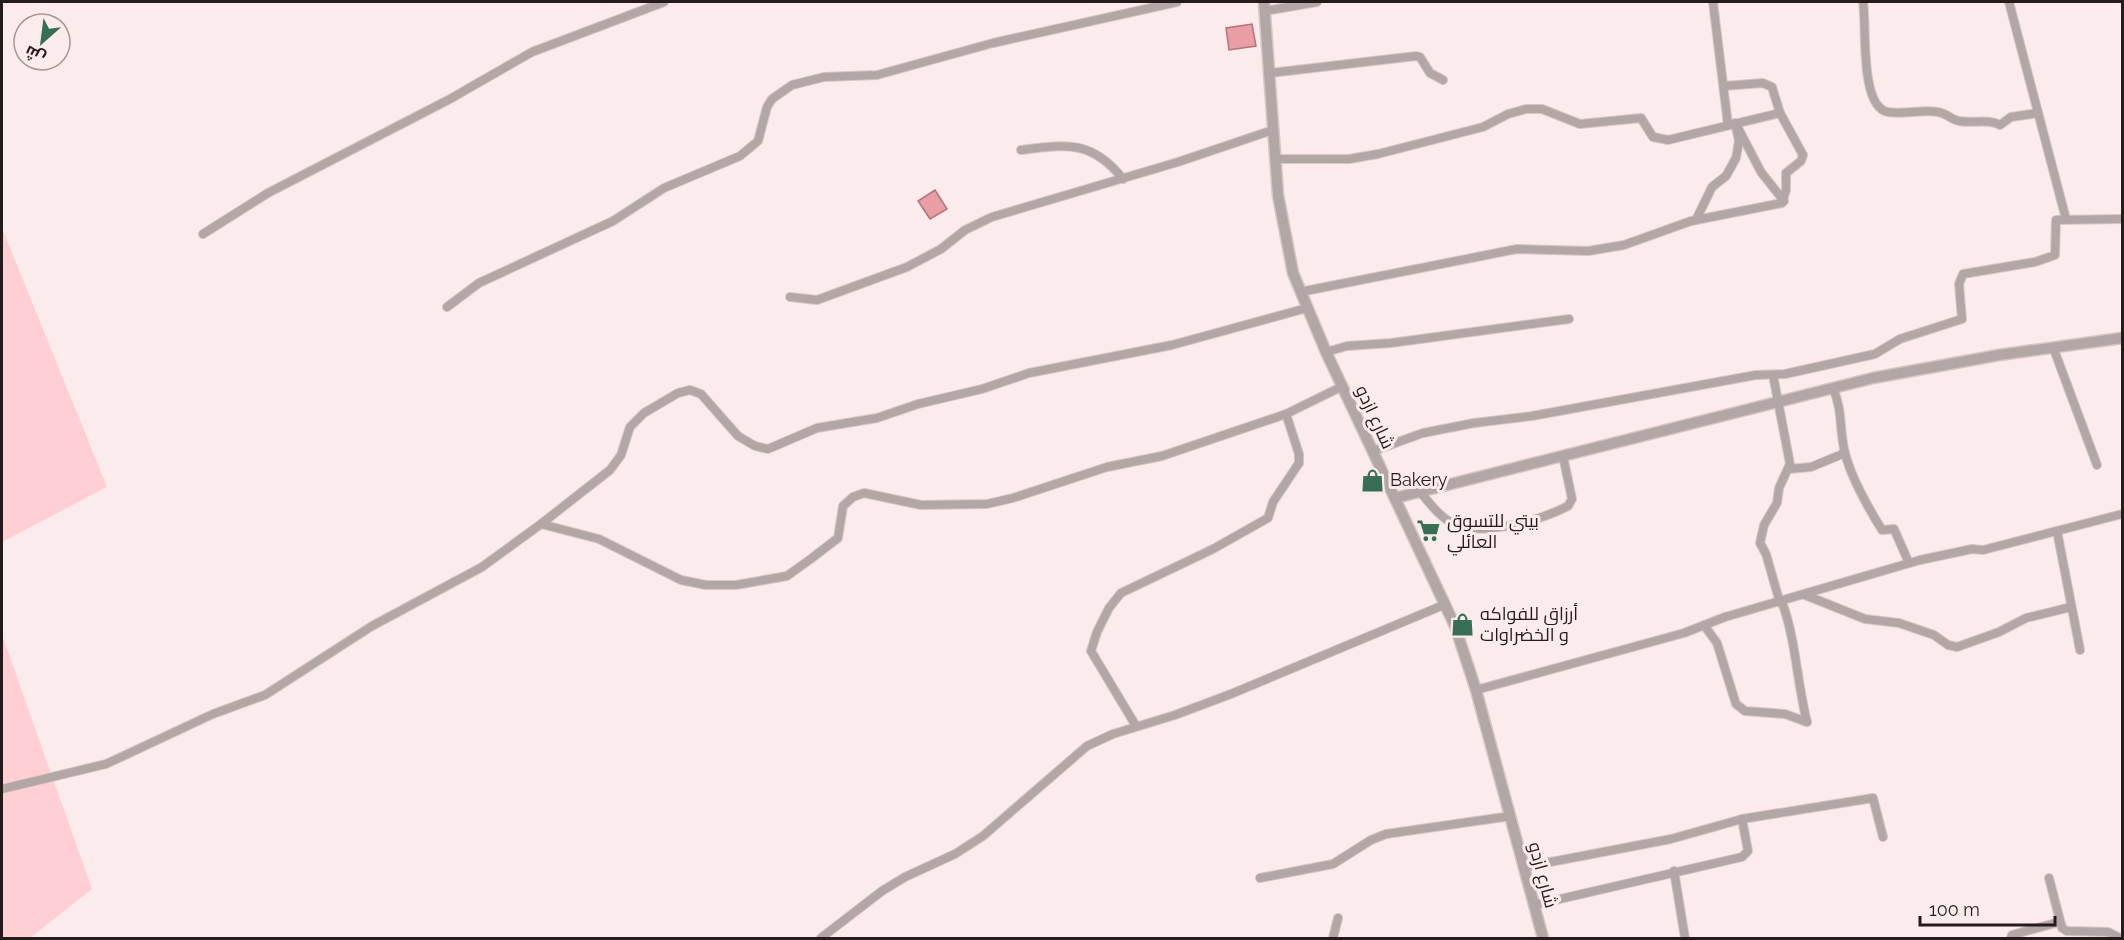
<svg xmlns="http://www.w3.org/2000/svg" width="2124" height="940" font-family="Raleway,Cairo,sans-serif">
<style>
.green{fill:#ffcfd3}
.water{fill:#e99da4;stroke:#ae767b;stroke-width:1.5}
.lines{fill:none;stroke-linecap:round;stroke-linejoin:round}
.minor-casing{stroke:#d5c6c6;stroke-width:10}
.tertiary-casing{stroke:#d5c6c6;stroke-width:13}
.minor{stroke:#b3a6a7;stroke-width:8}
.tertiary{stroke:#b3a6a7;stroke-width:10}
.labels{text-anchor:middle;stroke-width:6;stroke-linejoin:round;paint-order:stroke}
.street-label{font-size:18px;fill:#251b1b;stroke:#fcebec}
.poi-label{font-size:18px;fill:#251b1b;stroke:#fcebec;text-anchor:start}
</style>
<rect width="100%" height="100%" fill="#fcebec"/>
<g class="green">
<polygon points="2,228 107,487 2,542"/>
<polygon points="2,635 92,889 30,938 2,938"/>
</g>
<g class="water">
<polygon points="1252,24 1256,46 1229,50 1226,28"/>
<polygon points="935,190 947,209 930,219 918,201"/>
</g>
<g class="lines">
<defs>
<g id="minor">
<polyline points="1713,2 1728,125"/>
<path d="M 1863,2 C 1867,24 1859,107 1888,112 C 1904,115 1922,109 1938,112 C 1946,113 1952,120 1959,121 C 1973,124 1987,118 2000,125 L 2011,117 L 2038,113"/>
<polyline points="2009,2 2066,219"/>
<polyline points="1265,11 1317,2"/>
<polyline points="1270,73 1416,56 1420,57 1430,73 1443,80"/>
<polyline points="1737,126 1761,172 1784,201"/>
<path d="M 1021,150 C 1067,144 1092,140 1123,179"/>
<polyline points="1275,159 1349,159 1378,154 1483,127 1508,114 1526,109 1542,109 1580,124 1641,118 1653,137 1668,140 1780,113"/>
<polyline points="1696,220 1712,187 1726,176 1736,158 1739,141 1735,123"/>
<polyline points="203,234 268,193 450,99 532,52 664,2"/>
<polyline points="1300,292 1517,249 1588,251 1624,245 1691,221 1782,203 1786,190 1786,173 1801,161 1803,155 1780,113 1772,87 1763,83 1724,86"/>
<polyline points="790,297 817,300 907,267 941,249 965,230 992,217 1178,162 1273,130"/>
<polyline points="447,307 479,283 613,221 664,188 740,156 758,141 767,107 772,99 792,85 824,77 877,75 993,43 1177,2"/>
<polyline points="2053,347 2097,465"/>
<polyline points="1326,352 1347,346 1391,343 1569,319"/>
<polyline points="1773,375 1790,464 1779,488 1777,503 1764,525 1760,543 1766,554 1780,603"/>
<path d="M 1833,388 C 1843,411 1839,430 1845,453 C 1851,477 1869,509 1882,530 L 1894,529 L 1909,563"/>
<polyline points="1373,451 1423,433 1474,423 1532,416 1756,375 1785,374 1875,354 1900,339 1962,319 1959,284 1963,274 2035,262 2055,255 2056,220 2122,219"/>
<polyline points="1789,469 1811,467 1845,453"/>
<path d="M 1420,492 C 1430,503 1440,518 1454,524 C 1483,537 1541,520 1568,506 L 1572,499 L 1563,456"/>
<polyline points="541,524 599,539 681,580 706,585 736,585 787,576 812,558 838,538 843,506 853,497 864,493 921,505 987,504 1013,498 1107,467 1162,456 1286,414 1343,386"/>
<polyline points="2057,531 2080,650"/>
<polyline points="1805,595 1865,619 1899,623 1934,635 1948,645 1957,647 1999,632 2026,618 2071,607"/>
<path d="M 1782,602 C 1796,640 1797,683 1807,722"/>
<polyline points="1704,625 1717,643 1736,704 1745,711 1785,714 1807,722"/>
<polyline points="1476,690 1684,633 1725,617 1920,560 1972,549 1983,550 2122,514"/>
<polyline points="1136,726 1091,651 1097,632 1109,608 1121,593 1213,549 1268,518 1273,502 1299,463 1299,454 1286,414"/>
<polyline points="2,789 106,764 213,714 265,695 372,626 482,567 541,524 610,470 621,455 630,427 644,413 678,393 690,390 701,394 738,436 755,446 768,449 817,428 877,418 918,404 982,389 1029,373 1172,345 1307,308"/>
<polyline points="1524,867 1671,839 1742,819 1873,798 1883,837"/>
<polyline points="1674,871 1685,938"/>
<polyline points="1260,878 1333,864 1371,840 1386,834 1511,816"/>
<polyline points="2049,878 2062,928 2067,931 2108,932 2120,938"/>
<polyline points="1534,905 1742,857 1748,851 1742,819"/>
<polyline points="821,938 882,891 905,877 955,854 983,836 1087,746 1113,734 1175,715 1231,694 1446,604"/>
<polyline points="1333,938 1338,918"/>
<polyline points="2011,938 2012,935 2059,922"/>
</g>
<g id="tertiary">
<polyline points="1264,2 1278,195 1293,273 1326,352 1455,626 1476,690 1543,938"/>
<polyline points="1395,498 1873,378 1999,355 2122,338"/>
</g>
</defs>
<use href="#minor" class="minor-casing"/>
<use href="#tertiary" class="tertiary-casing"/>
<use href="#minor" class="minor"/>
<use href="#tertiary" class="tertiary"/>
</g>
<defs>
<symbol id="shop-bare" viewBox="-9 -9 18 18"><path d="M-5-2.5h2.3a2.7 3.5 0 0 1 5.4 0H5L5.5 6h-11ZM-1.5-2.5h3a1.5 2.3 0 0 0-3 0Z" fill="#376f56" stroke="#fcebec" stroke-width="2.5" paint-order="stroke"/></symbol>
<symbol id="supermarket-bare" viewBox="-9 -9 18 18"><path d="M-6-5.5h2.5l.6 2H6L4.5 2H-2.5L-4.4-4H-6ZM-1.5 3.2a1.3 1.3 0 1 0 .1 0ZM3 3.2a1.3 1.3 0 1 0 .1 0Z" fill="#376f56" stroke="#fcebec" stroke-width="2.5" paint-order="stroke"/></symbol>
</defs>
<g fill-rule="evenodd">
<use href="#shop-bare" x="1356" y="464" width="33" height="33"/>
<use href="#supermarket-bare" x="1412" y="514" width="33" height="33"/>
<use href="#shop-bare" x="1446" y="608" width="33" height="33"/>
</g>
<g class="labels">
<g class="street-label">
<text transform="translate(1375 417) rotate(65)" y="6">شارع ازدو</text>
<text transform="translate(1543 875) rotate(75)" y="6">شارع ازدو</text>
</g>
<g class="poi-label">
<text x="1390" y="486">Bakery</text>
<text x="1447" y="527">بيتي للتسوق<tspan x="1447" dy="21">العائلي</tspan></text>
<text x="1480" y="620">أرزاق للفواكه<tspan x="1480" dy="21">و الخضراوات</tspan></text>
</g>
</g>
<rect width="2124" height="940" fill="none" stroke="#251b1b" stroke-width="6"/>
<g transform="translate(42 42) rotate(208)"><circle r="28" fill="#fcebec" stroke="#a69898" stroke-width="1.5"/>
<path d="M0-4.5L10 22L0 15L-10 22Z" fill="#376f56"/>
<text y="-9" font-size="16" font-weight="bold" text-anchor="middle" fill="#251b1b">ش</text>
</g>
<path d="M1920 916v9h135v-9" fill="none" stroke="#251b1b" stroke-width="3"/>
<text x="1929" y="916" font-size="18" fill="#251b1b" stroke="#fcebec" stroke-width="4.5" paint-order="stroke">100 m</text>
</svg>
